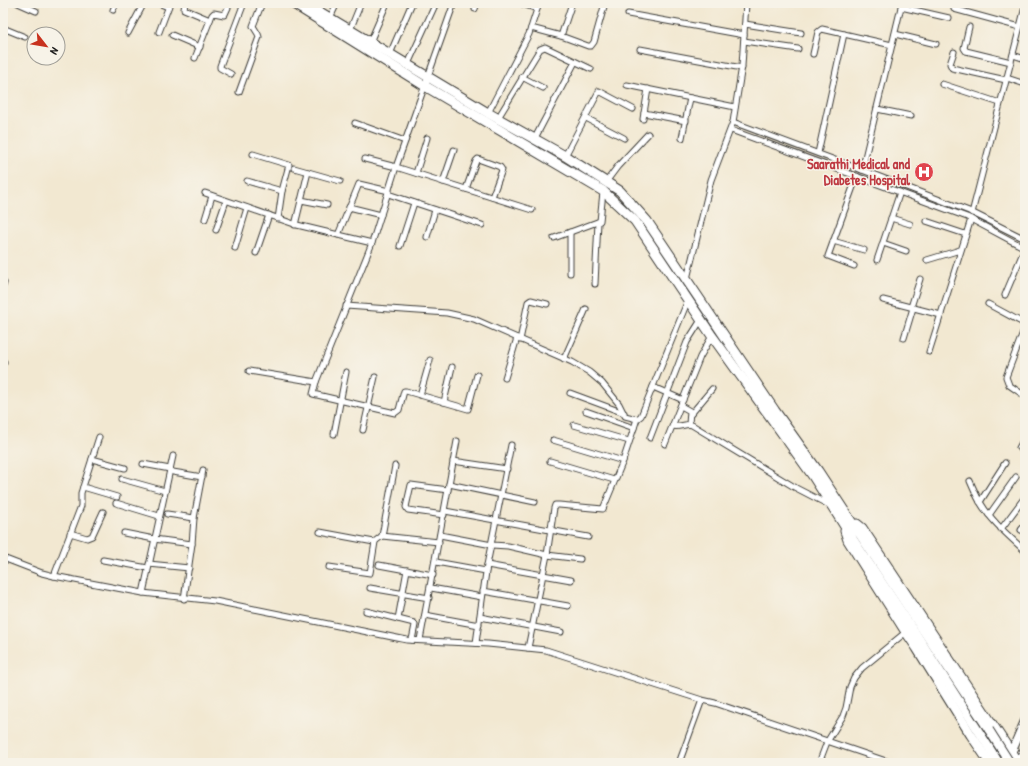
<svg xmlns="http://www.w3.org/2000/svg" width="1028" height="766" font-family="'Patrick Hand',sans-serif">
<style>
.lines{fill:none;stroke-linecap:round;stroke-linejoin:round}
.street-casing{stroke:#3c3b37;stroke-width:7}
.primary-casing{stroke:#3c3b37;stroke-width:10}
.highway-casing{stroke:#3c3b37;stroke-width:11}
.street{stroke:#fff;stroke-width:5}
.primary{stroke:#fff;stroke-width:8}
.highway{stroke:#fff;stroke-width:9}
.primary-bridge-casing{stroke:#3c3b37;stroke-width:10;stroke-linecap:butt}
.primary-bridge{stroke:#fff;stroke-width:8}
.labels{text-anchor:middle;stroke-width:3;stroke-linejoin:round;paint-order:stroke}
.health-label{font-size:14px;font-weight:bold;fill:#be3a42;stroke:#f7f3e8;text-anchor:end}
</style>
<rect width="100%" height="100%" fill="#f7f3e8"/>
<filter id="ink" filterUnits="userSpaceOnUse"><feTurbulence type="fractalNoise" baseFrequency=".025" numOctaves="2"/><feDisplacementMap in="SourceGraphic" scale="8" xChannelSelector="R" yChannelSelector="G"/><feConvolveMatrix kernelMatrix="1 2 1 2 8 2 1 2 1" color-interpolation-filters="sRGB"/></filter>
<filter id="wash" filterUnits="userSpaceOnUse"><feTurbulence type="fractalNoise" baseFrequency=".012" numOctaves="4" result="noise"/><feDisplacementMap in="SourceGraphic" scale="16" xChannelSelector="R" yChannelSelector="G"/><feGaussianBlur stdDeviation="0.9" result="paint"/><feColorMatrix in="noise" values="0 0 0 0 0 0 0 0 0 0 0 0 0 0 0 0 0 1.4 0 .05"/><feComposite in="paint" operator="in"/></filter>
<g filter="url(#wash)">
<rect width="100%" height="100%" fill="#f2e8d1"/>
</g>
<g filter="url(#ink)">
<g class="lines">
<defs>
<g id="street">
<polyline points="18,3 36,11"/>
<polyline points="158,3 168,7"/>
<polyline points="185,3 184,9 210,20"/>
<polyline points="454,3 396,167 372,243 316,382 313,394 395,413 399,410 404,391 406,391 468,409 477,375"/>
<polyline points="520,3 537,9"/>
<polyline points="1022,3 1025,4"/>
<polyline points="901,7 949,18"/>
<polyline points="475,9 477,3"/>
<polyline points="954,9 1020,27"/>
<polyline points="113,10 116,3"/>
<polyline points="628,14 744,35"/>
<polyline points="330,18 337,3"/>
<polyline points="745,24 801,33"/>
<polyline points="969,27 964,48 966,51 1011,62"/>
<polyline points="3,28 25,37"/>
<polyline points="531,28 561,36 588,46 591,46 594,42 605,3"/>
<polyline points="350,30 361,3"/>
<polyline points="159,32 170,3"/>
<polyline points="128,33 144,3"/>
<polyline points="895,34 936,44"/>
<polyline points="172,35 200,47"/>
<polyline points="561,36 572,3"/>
<polyline points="744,41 798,49"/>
<polyline points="370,42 387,3"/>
<polyline points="640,49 742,68"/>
<polyline points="954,52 950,64 952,68 1006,80"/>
<polyline points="390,54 412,3"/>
<polyline points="813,54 818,32 822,29 892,45"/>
<polyline points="1013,55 1025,59"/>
<polyline points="195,58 212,15 214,13 224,15 225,14 230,3"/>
<polyline points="408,64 436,3"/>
<polyline points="231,74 220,68 220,66 244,3"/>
<polyline points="522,77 543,88"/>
<polyline points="1007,78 1025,84"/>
<polyline points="942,84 1000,103"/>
<polyline points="627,85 735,107"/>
<polyline points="239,92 259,37 258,34 253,26 262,3"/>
<polyline points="877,109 911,116"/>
<polyline points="488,113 529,34 539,3"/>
<polyline points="644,113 686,121"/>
<polyline points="498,118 540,49 545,47 591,69"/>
<polyline points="586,118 624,138"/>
<polyline points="643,119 648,89"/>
<polyline points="733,122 862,170 969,211 1025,239"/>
<polyline points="355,123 405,141"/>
<polyline points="731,130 967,217 1025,248"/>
<polyline points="535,138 575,62"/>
<polyline points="682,138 690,98"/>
<polyline points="818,153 844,34"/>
<polyline points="253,154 289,165 282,191 278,219"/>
<polyline points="565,156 599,91 633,109"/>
<polyline points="365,159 396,167 532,210"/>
<polyline points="294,168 340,181"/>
<polyline points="862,170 902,3"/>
<polyline points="416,173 427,138"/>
<polyline points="247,181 282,191"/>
<polyline points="443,182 454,150"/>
<polyline points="606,182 618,166 648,134"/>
<polyline points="466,189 476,161 478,159 500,167 502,170 492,197"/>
<polyline points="205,193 297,225 372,243"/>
<polyline points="388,194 482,225"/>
<polyline points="301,200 327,205"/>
<polyline points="349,207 381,215"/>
<polyline points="972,213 1025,7"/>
<polyline points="891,218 910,224"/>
<polyline points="205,219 212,196"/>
<polyline points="926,221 965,234"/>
<polyline points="295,225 308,172"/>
<polyline points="216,230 226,201"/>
<polyline points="338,235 359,184 389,191"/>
<polyline points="427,237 435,210"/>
<polyline points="554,238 600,221 603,192"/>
<polyline points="833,241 864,250"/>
<polyline points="883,243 906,251"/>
<polyline points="400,246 414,203"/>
<polyline points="235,248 247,208"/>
<polyline points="256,253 269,215"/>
<polyline points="877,260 900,192"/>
<polyline points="927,260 960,250"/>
<polyline points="854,266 828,256 857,176"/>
<polyline points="570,273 570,232"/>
<polyline points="687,279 711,180 733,122 742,66 746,3"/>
<polyline points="595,284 598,222"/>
<polyline points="3,286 4,283"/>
<polyline points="1005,295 1025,248"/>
<polyline points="883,300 941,315"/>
<polyline points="988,304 1025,324"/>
<polyline points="346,306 447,313 474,319 572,362 589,372 602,383 619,404 625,416 637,419 641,416 688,300"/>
<polyline points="911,307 920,279"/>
<polyline points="1025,327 1006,377 1009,385 1025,396"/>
<polyline points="904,338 913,308"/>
<polyline points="520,340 528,302 531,300 547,304"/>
<polyline points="929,352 971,219"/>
<polyline points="564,359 586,309"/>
<polyline points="3,362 4,362"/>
<polyline points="249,371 316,382"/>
<polyline points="505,378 517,338"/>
<polyline points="653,387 683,400"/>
<polyline points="570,393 624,413"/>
<polyline points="420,395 430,360"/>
<polyline points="444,402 452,367"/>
<polyline points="681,406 690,411 689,424"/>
<polyline points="586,411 634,428"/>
<polyline points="691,414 712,389"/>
<polyline points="574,425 629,441"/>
<path d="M 673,426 C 679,428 686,423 692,425 L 796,488 L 829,505"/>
<polyline points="363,430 375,377"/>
<polyline points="334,434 346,372"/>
<polyline points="650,438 687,342 701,320"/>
<polyline points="553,440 623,461"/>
<polyline points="665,444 700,357 712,336"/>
<polyline points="1019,448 1025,437"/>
<polyline points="92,459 125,468"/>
<polyline points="453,461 507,469"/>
<polyline points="550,461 614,480"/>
<polyline points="143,464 170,469"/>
<polyline points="395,466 382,536 439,542"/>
<polyline points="173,472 202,477"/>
<polyline points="122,479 165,491"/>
<path d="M 970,481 C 973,488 976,495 980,502 C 991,521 1009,536 1025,551"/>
<polyline points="449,484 535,502"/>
<polyline points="83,487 117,497"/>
<polyline points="980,502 1005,463"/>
<polyline points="116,503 159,516"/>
<polyline points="445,511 588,537"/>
<polyline points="167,514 194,518"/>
<polyline points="444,515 408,510 406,507 411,485 448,490"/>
<polyline points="989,515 1016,477"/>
<polyline points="1001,529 1025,497"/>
<polyline points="1021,530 1025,525"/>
<polyline points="320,532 374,542 382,536"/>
<polyline points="70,533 87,538 92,536 103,512"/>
<polyline points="124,533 154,539 192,544"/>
<polyline points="440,535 492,545 508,546 547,555 580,559"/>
<polyline points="3,558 42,573 54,576 143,593 215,601 407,640 488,644 546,650 702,700 715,703 892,763"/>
<polyline points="103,560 148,568"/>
<polyline points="436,562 486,571"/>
<polyline points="149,564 189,568"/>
<polyline points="379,565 433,575"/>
<polyline points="487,565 571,580"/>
<polyline points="329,567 370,573 375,542"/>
<polyline points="54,576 81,506 81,493 99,437"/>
<polyline points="370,588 429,598"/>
<polyline points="431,588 482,597"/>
<polyline points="483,591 568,606"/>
<polyline points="143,593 173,456"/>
<polyline points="184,599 192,544 194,518 203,470"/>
<polyline points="366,611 414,623 415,625 412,640"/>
<polyline points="425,615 479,625"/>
<polyline points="480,617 561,632"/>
<polyline points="398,619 407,570"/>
<polyline points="420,640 457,441"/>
<polyline points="476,643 487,565 511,445"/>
<polyline points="528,648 547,555 554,508 555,505 559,505 603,509 623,461 637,419"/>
<polyline points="679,763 702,700"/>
<polyline points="819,763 827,742 843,716 846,708 850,687 854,678 862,668 906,632"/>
</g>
<g id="primary">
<polyline points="858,532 989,730"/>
<polyline points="851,536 913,629 999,763"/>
<polyline points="1011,753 1025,721"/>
<polyline points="1018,763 1025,749"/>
</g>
<g id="highway">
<polyline points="292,3 425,86 603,191 635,221 712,336 813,476 851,536"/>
<polyline points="305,3 488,113 565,156 620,191 647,221 775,411 818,471 858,532"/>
<polyline points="857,524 862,528 1018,763"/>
<polyline points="845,531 848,540 906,632 917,648 971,735 990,763"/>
</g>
</defs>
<use href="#street" class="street-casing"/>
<use href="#primary" class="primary-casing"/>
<use href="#highway" class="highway-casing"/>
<use href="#street" class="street"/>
<use href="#primary" class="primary"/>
<use href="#highway" class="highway"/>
<defs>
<polyline id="primary-bridge" points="989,730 1010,763"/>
</defs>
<use href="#primary-bridge" class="primary-bridge-casing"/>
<use href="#primary-bridge" class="primary-bridge"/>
</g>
</g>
<defs>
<symbol id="hospital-disc" viewBox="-11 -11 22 22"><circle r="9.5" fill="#e0444e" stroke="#f7f3e8"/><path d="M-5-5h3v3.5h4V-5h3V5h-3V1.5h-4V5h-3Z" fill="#fff"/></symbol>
</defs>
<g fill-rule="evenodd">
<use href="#hospital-disc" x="913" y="161" width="22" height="22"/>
</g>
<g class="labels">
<g class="health-label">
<text x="910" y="169">Saarathi Medical and<tspan x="910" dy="16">Diabetes Hospital</tspan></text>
</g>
</g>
<rect width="1028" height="766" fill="none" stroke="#f7f3e8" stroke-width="16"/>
<g transform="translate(46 46) rotate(121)"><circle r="19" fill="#f7f3e8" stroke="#9f9d96"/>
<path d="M0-3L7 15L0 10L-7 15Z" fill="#c8321e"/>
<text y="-6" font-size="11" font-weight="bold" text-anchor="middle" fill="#1c1c1c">N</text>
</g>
</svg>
